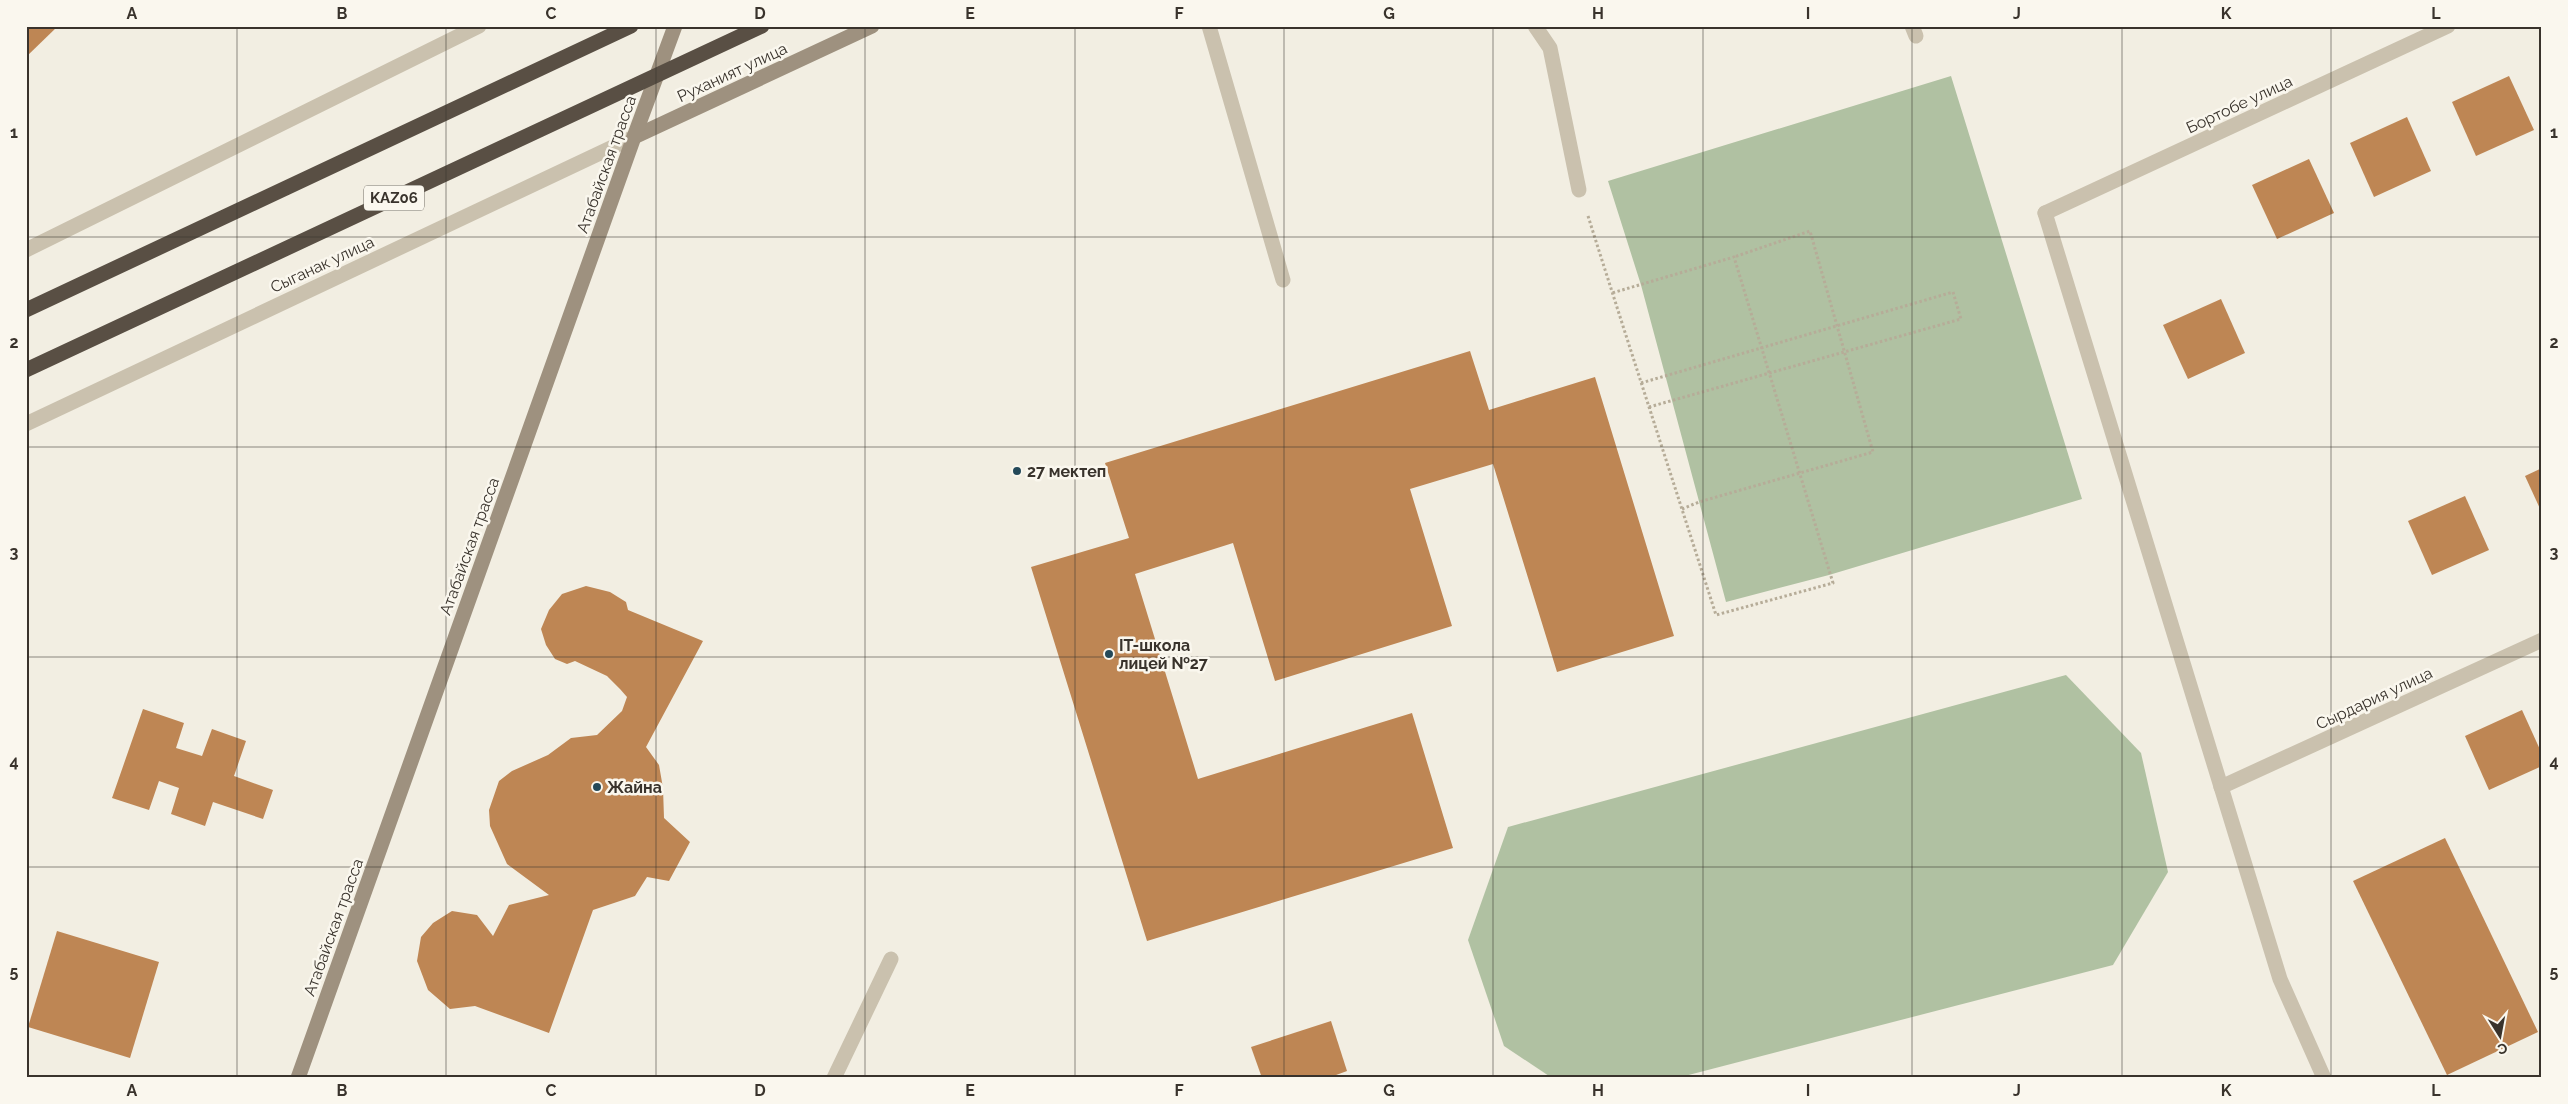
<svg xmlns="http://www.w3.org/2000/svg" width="2568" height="1104" font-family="Raleway,sans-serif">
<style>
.green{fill:#b0c1a2}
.building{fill:#be8654}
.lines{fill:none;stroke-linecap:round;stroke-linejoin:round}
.path{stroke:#b6ac98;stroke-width:3;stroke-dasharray:2.5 2.5;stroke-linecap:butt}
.lane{stroke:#cac1ae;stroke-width:15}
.street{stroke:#cac1ae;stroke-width:15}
.secondary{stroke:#9e917f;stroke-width:15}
.highway{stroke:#594f44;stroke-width:15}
.grid{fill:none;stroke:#39332c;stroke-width:1;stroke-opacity:0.55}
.poi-dot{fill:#244959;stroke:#faf7ee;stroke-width:2}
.labels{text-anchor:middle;stroke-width:5;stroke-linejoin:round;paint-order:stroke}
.shield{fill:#faf7ee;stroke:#736e66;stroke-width:1}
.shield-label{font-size:15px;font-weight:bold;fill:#39332c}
.street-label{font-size:16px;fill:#39332c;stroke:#faf7ee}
.poi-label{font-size:16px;font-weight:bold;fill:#39332c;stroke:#faf7ee;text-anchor:start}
.neatline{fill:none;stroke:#39332c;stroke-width:2}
.grid-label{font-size:16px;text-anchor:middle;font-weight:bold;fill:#39332c}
</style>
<rect width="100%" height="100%" fill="#f2eee2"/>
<g class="green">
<polygon points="1951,76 2082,499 1829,575 1726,602 1641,285 1608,181"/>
<polygon points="2066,675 2141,753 2168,872 2113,965 1677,1078 1552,1078 1504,1046 1468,940 1508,827"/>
</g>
<g class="building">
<polygon points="26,26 58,26 26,57"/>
<polygon points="2509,76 2534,130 2476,156 2452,102"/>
<polygon points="2407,117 2431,171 2374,197 2350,143"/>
<polygon points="2309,159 2334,213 2277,239 2252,185"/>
<polygon points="2221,299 2245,353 2188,379 2163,325"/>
<polygon points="1470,351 1489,410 1595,377 1674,636 1557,672 1493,464 1410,489 1452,626 1275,681 1233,543 1135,574 1198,779 1412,713 1453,848 1147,941 1031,567 1129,538 1105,463"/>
<polygon points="2542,468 2542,513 2525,476"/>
<polygon points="2465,496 2489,550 2432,575 2408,521"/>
<polygon points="586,586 610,592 626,602 628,610 703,641 646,747 659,765 663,788 664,818 690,842 669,881 647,877 635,896 593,910 549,1033 475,1006 450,1009 428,990 417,961 421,937 433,923 452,911 477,915 493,936 509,905 549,895 507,864 490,826 489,810 499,781 512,771 548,755 571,738 597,735 622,711 627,697 620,689 607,676 575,661 567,664 555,659 546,645 541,629 549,610 562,594"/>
<polygon points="143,709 184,723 176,748 202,756 212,729 246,741 234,776 273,790 263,819 213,802 205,826 171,814 179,788 159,781 149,810 112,798"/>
<polygon points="2522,710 2542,754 2542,766 2489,790 2465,736"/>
<polygon points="2445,838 2538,1032 2447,1075 2353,881"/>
<polygon points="57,931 159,962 130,1058 28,1027"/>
<polygon points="1331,1021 1347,1071 1328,1078 1262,1078 1251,1047"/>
</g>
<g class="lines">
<g class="path">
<path d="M 1588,216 C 1630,349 1673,481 1716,615 L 1833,583 L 1734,257 L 1612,293"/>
<polyline points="1641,383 1953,292 1961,319 1649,407"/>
<polyline points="1682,509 1699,502 1873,452 1810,231 1734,257"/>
</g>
<g class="lane">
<polyline points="1209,26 1283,280"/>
<polyline points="1535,26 1550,48 1579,190"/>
<polyline points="1912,26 1916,36"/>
<polyline points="2045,213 2280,979 2324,1078"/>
<polyline points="834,1078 891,959"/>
</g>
<g class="street">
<polyline points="2045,213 2448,26"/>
<polyline points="26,250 479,26"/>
<polyline points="26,424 634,137"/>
<polyline points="2221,787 2542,640"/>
</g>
<g class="secondary">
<polyline points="634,137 872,26"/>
<polyline points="298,1078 634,137 675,26"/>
</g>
<g class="highway">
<polyline points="26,310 631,26"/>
<polyline points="26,370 762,26"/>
</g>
</g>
<path class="grid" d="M 237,26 L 237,1078M 446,26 L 446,1078M 656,26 L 656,1078M 865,26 L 865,1078M 1075,26 L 1075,1078M 1284,26 L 1284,1078M 1493,26 L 1493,1078M 1703,26 L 1703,1078M 1912,26 L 1912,1078M 2122,26 L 2122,1078M 2331,26 L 2331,1078M 26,237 L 2542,237M 26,447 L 2542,447M 26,657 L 2542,657M 26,867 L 2542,867"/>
<g class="poi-dot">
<circle cx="1017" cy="471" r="5"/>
<circle cx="1109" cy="654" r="5"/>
<circle cx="597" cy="787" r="5"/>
</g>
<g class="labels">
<rect class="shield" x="364" y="185.5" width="60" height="25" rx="4"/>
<g class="shield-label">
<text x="394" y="203">KАZ06</text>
</g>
<g class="street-label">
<text transform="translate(732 72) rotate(-25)" y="6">Руханият улица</text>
<text transform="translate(2239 104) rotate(-25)" y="6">Бортобе улица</text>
<text transform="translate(606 164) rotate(-70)" y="6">Атабайская трасса</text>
<text transform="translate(322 264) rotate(-25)" y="6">Сыганак улица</text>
<text transform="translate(469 546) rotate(-70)" y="6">Атабайская трасса</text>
<text transform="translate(2374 698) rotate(-25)" y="6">Сырдария улица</text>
<text transform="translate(333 927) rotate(-70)" y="6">Атабайская трасса</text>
</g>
<g class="poi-label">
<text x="1027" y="477">27 мектеп</text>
<text x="1119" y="651">IT-школа<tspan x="1119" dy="18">лицей №27</tspan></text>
<text x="607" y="793">Жайна</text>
</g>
</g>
<rect width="2568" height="1104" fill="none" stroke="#faf7ee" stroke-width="55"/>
<g transform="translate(2500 1036) rotate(169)" stroke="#faf7ee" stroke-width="4" paint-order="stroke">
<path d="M0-4L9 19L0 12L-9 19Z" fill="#39332c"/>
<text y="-8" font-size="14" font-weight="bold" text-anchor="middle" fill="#39332c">С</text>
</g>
<rect x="28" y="28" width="2512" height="1048" class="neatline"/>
<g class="grid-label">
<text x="132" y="19">A</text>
<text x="342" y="19">B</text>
<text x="551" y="19">C</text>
<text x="760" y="19">D</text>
<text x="970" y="19">E</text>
<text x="1179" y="19">F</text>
<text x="1389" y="19">G</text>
<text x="1598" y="19">H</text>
<text x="1808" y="19">I</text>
<text x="2017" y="19">J</text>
<text x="2226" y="19">K</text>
<text x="2436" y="19">L</text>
<text x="14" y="138">1</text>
<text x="2554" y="138">1</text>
<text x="14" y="348">2</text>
<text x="2554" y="348">2</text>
<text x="14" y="558">3</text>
<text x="2554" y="558">3</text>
<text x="14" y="767">4</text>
<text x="2554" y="767">4</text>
<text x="14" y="977">5</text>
<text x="2554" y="977">5</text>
<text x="132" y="1096">A</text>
<text x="342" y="1096">B</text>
<text x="551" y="1096">C</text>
<text x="760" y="1096">D</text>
<text x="970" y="1096">E</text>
<text x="1179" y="1096">F</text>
<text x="1389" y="1096">G</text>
<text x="1598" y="1096">H</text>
<text x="1808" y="1096">I</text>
<text x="2017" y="1096">J</text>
<text x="2226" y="1096">K</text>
<text x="2436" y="1096">L</text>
</g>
</svg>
